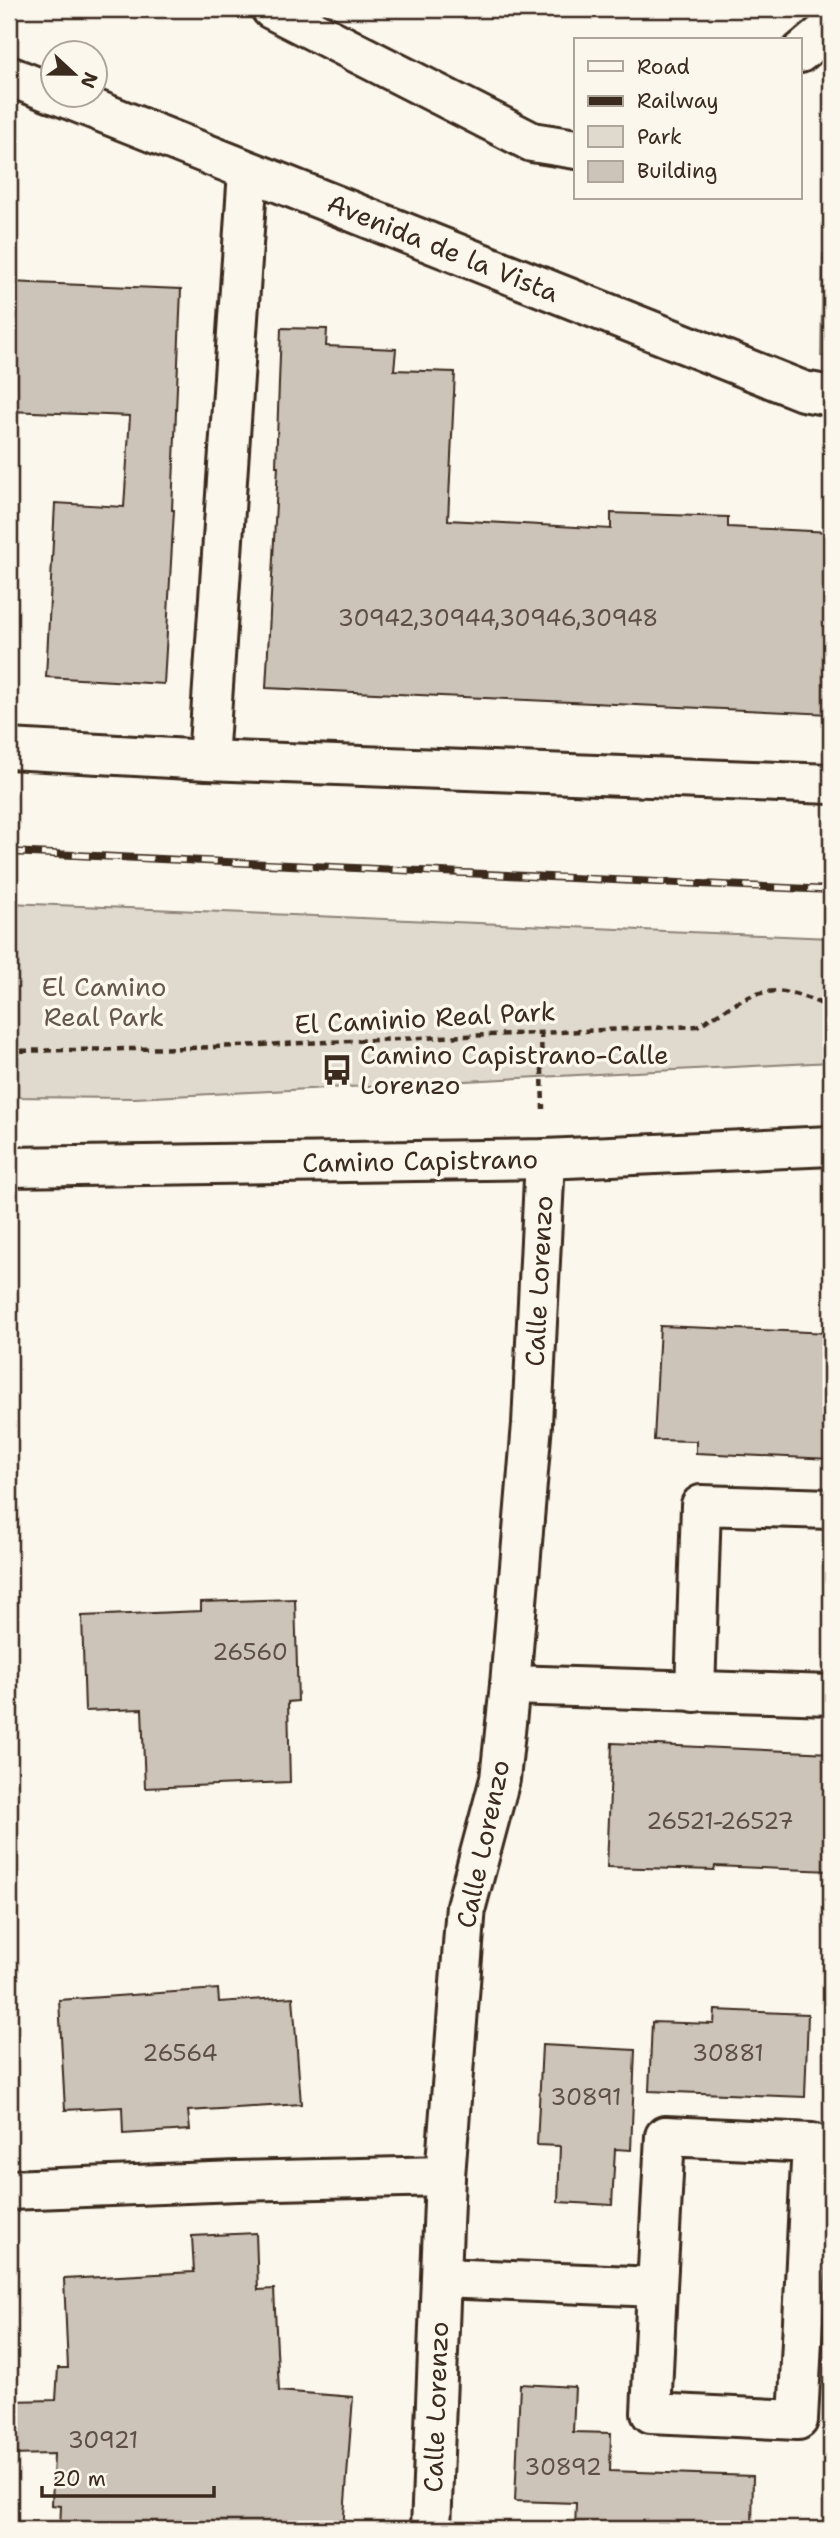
<svg xmlns="http://www.w3.org/2000/svg" width="840" height="2538" font-family="'Shantell Sans',sans-serif">
<style>
.green{fill:#dfd9ce;stroke:#8d8276;stroke-width:2}
.building{fill:#ccc4b9;stroke:#3b2a1e;stroke-width:2}
.lines{fill:none;stroke-linecap:round;stroke-linejoin:round}
.minor-casing{stroke:#3b2a1e;stroke-width:44}
.major-casing{stroke:#3b2a1e;stroke-width:44}
.path{stroke:#3b2a1e;stroke-width:4.5;stroke-dasharray:7 5;stroke-linecap:butt}
.minor{stroke:#fbf7ec;stroke-width:38}
.major{stroke:#fbf7ec;stroke-width:38}
.rail-casing{stroke:#3b2a1e;stroke-width:8}
.rail{stroke:#fbf7ec;stroke-width:5;stroke-dasharray:16;stroke-linecap:butt}
.labels{text-anchor:middle;stroke-width:7;stroke-linejoin:round;paint-order:stroke}
.number-label{font-size:23px;fill:#5f5045}
.street-label{font-size:26px;fill:#3b2a1e;stroke:#fbf7ec}
.park-label{font-size:26px;fill:#64564a;stroke:#fbf7ec}
.poi-label{font-size:26px;fill:#3b2a1e;stroke:#fbf7ec;text-anchor:start}
</style>
<rect width="100%" height="100%" fill="#fbf7ec"/>
<filter id="ink" filterUnits="userSpaceOnUse"><feTurbulence type="fractalNoise" baseFrequency=".0143" numOctaves="2"/><feDisplacementMap in="SourceGraphic" scale="14" xChannelSelector="R" yChannelSelector="G"/><feConvolveMatrix kernelMatrix="1 2 1 2 8 2 1 2 1" color-interpolation-filters="sRGB"/></filter>
<g filter="url(#ink)">
<g class="green">
<polygon points="823,254 831,254 831,357 821,356"/>
<polygon points="9,903 831,938 831,1062 135,1098 9,1097"/>
</g>
<g class="building">
<polygon points="9,282 181,289 172,510 174,510 164,684 46,677 55,503 124,507 130,416 9,411"/>
<polygon points="281,328 327,329 326,346 396,349 394,370 455,372 448,520 611,529 611,513 728,517 728,527 831,532 831,714 266,688 278,466 276,466"/>
<polygon points="660,1326 831,1333 831,1459 696,1453 696,1441 654,1440"/>
<polygon points="295,1599 298,1701 288,1702 290,1782 145,1788 142,1709 85,1711 82,1616 201,1611 201,1602"/>
<polygon points="612,1743 831,1753 831,1871 715,1866 714,1870 607,1867"/>
<polygon points="218,1989 219,2002 293,1997 301,2104 188,2111 190,2130 123,2134 122,2107 65,2110 59,2000"/>
<polygon points="715,2010 808,2014 805,2097 649,2091 652,2022 714,2024"/>
<polygon points="542,2045 635,2050 631,2150 615,2149 612,2205 558,2202 560,2146 537,2145"/>
<polygon points="256,2233 258,2290 274,2289 279,2391 353,2397 343,2529 60,2529 61,2506 52,2505 54,2454 9,2455 9,2401 56,2400 58,2368 68,2368 64,2279 194,2272 192,2236"/>
<polygon points="520,2384 575,2387 573,2432 611,2433 610,2471 753,2476 752,2529 575,2529 576,2503 515,2501"/>
</g>
<g class="lines">
<defs>
<g id="minor">
<polyline points="271,9 532,142 576,149"/>
<polyline points="800,53 831,27"/>
<polyline points="9,76 52,93"/>
<polyline points="56,94 803,391 831,396"/>
<polyline points="9,749 208,760 831,784"/>
<polyline points="208,760 248,171"/>
<polyline points="510,1685 831,1695"/>
<polyline points="695,1692 701,1505 831,1509"/>
<polyline points="9,2190 237,2181 445,2176"/>
<polyline points="442,2278 657,2287 651,2413 798,2420 812,2143 665,2136 657,2287"/>
<polyline points="431,2529 445,2176 466,1906 500,1779 510,1685 532,1424 545,1159"/>
</g>
<polyline id="major" points="9,1167 545,1159 831,1146"/>
</defs>
<use href="#minor" class="minor-casing"/>
<use href="#major" class="major-casing"/>
<g class="path">
<polyline points="541,1032 543,1109"/>
<path d="M 9,1051 L 190,1048 L 697,1026 C 756,993 764,977 831,1008"/>
</g>
<use href="#minor" class="minor"/>
<use href="#major" class="major"/>
<defs>
<polyline id="rail" points="9,852 831,890"/>
</defs>
<use href="#rail" class="rail-casing"/>
<use href="#rail" class="rail"/>
</g>
</g>
<defs>
<symbol id="bus-bare" viewBox="-9 -9 18 18"><path d="M-5-6H5V4H4V6H2V4H-2V6H-4V4H-5ZM-3.5-4V0h7V-4ZM-3.5 1.2v1.5H-2V1.2ZM2 1.2v1.5H3.5V1.2Z" fill="#3b2a1e" stroke="#fbf7ec" stroke-width="2.5" paint-order="stroke"/></symbol>
</defs>
<g fill-rule="evenodd">
<use href="#bus-bare" x="315" y="1048" width="44" height="44"/>
</g>
<g class="labels">
<g class="number-label">
<text x="498" y="626">30942,30944,30946,30948</text>
<text x="250" y="1660">26560</text>
<text x="720" y="1829">26521-26527</text>
<text x="180" y="2061">26564</text>
<text x="728" y="2061">30881</text>
<text x="586" y="2105">30891</text>
<text x="103" y="2448">30921</text>
<text x="563" y="2475">30892</text>
</g>
<g class="street-label">
<text transform="translate(443 248) rotate(22)" y="9">Avenida de la Vista</text>
<text transform="translate(425 1018) rotate(-3)" y="9">El Caminio Real Park</text>
<text transform="translate(420 1161) rotate(-1)" y="9">Camino Capistrano</text>
<text transform="translate(539 1281) rotate(-87)" y="9">Calle Lorenzo</text>
<text transform="translate(483 1844) rotate(-78)" y="9">Calle Lorenzo</text>
<text transform="translate(436 2407) rotate(-88)" y="9">Calle Lorenzo</text>
</g>
<g class="park-label">
<text x="104" y="996">El Camino<tspan x="104" dy="30">Real Park</tspan></text>
</g>
<g class="poi-label">
<text x="360" y="1064">Camino Capistrano-Calle<tspan x="360" dy="30">Lorenzo</tspan></text>
</g>
</g>
<rect width="840" height="2538" fill="none" stroke="#fbf7ec" stroke-width="35"/>
<rect x="18" y="18" width="805" height="2503" fill="none" stroke="#3b2a1e" stroke-width="2.5" filter="url(#ink)"/>
<rect x="574" y="38" width="228" height="161" fill="#fbf7ec" stroke="#aea59a" stroke-width="2"/>
<rect x="588" y="61" width="35" height="10" fill="#fbf7ec" stroke="#aea59a" stroke-width="2"/>
<text x="637" y="74" font-size="21" fill="#3b2a1e">Road</text>
<rect x="588" y="96" width="35" height="10" fill="#3b2a1e" stroke="#aea59a" stroke-width="2"/>
<text x="637" y="108" font-size="21" fill="#3b2a1e">Railway</text>
<rect x="588" y="126" width="35" height="21" fill="#dfd9ce" stroke="#aea59a" stroke-width="2"/>
<text x="637" y="144" font-size="21" fill="#3b2a1e">Park</text>
<rect x="588" y="161" width="35" height="21" fill="#ccc4b9" stroke="#aea59a" stroke-width="2"/>
<text x="637" y="178" font-size="21" fill="#3b2a1e">Building</text>
<g transform="translate(74 74) rotate(112)"><circle r="33" fill="#fbf7ec" stroke="#aea59a" stroke-width="2"/>
<path d="M0-5L12 26L0 18L-12 26Z" fill="#3b2a1e"/>
<text y="-10" font-size="19" font-weight="bold" text-anchor="middle" fill="#3b2a1e">N</text>
</g>
<path d="M42 2486v10h172v-10" fill="none" stroke="#3b2a1e" stroke-width="3.5"/>
<text x="52" y="2486" font-size="21" fill="#3b2a1e" stroke="#fbf7ec" stroke-width="5" paint-order="stroke">20 m</text>
</svg>
